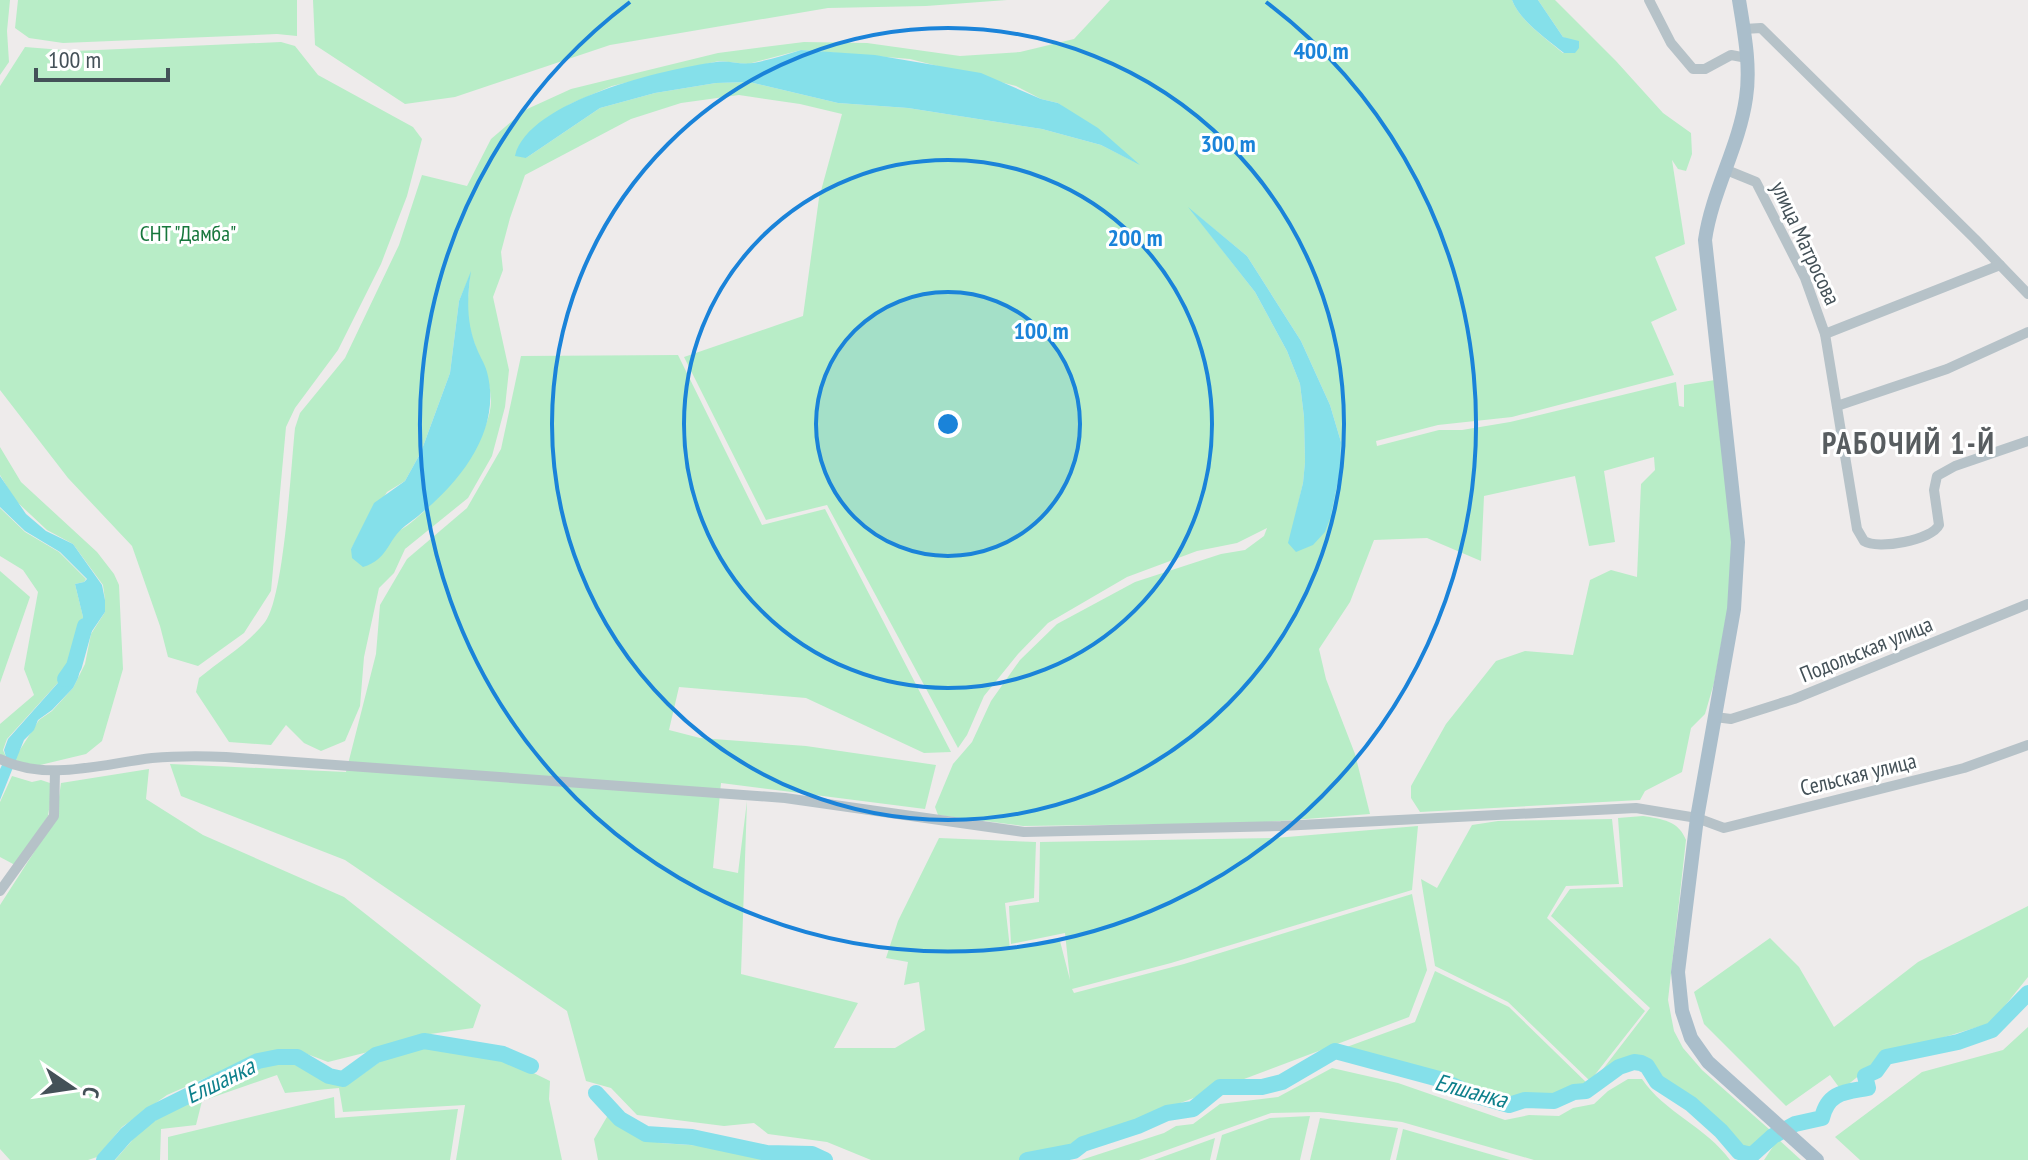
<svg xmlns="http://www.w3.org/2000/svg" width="2028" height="1160" font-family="'PT Sans Narrow',sans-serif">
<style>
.green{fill:#b8edc7;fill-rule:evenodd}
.water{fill:#85e0ea}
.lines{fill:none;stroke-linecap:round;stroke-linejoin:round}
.river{stroke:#85e0ea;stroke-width:16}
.minor{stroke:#b6c2c8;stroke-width:10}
.major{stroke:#aabecb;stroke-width:14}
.ring{fill:none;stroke:#1a83d9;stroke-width:4}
.labels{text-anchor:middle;stroke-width:6;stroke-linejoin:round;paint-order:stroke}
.park-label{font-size:22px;fill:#17773c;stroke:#fff}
.street-label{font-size:22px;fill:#445158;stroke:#fff}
.water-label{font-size:24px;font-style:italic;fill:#0e808c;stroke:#fff}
.district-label{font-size:30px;font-weight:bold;letter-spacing:2px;fill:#585d60;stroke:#fff}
.centre{fill:#1a83d9;stroke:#fff;stroke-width:4}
.ring-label{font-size:24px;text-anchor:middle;font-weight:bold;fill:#1a83d9;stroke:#fff;stroke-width:6;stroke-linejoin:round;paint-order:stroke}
</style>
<rect width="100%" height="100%" fill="#eeebeb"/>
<g class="green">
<polygon points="0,0 10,0 7,31 9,62 0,75"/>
<polygon points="18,0 297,0 297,36 277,34 63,43 29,38 15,28"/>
<polygon points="313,0 1007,0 926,6 828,8 610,45 455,97 405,104 315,45"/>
<path d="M 1110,0 L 1512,0 C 1519,20 1547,39 1563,53 L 1575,53 L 1569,40 L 1563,37 L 1538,0 L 1555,0 L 1616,61 L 1663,113 L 1691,133 L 1692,154 L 1686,171 L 1678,169 L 1672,160 L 1685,244 L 1655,257 L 1677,310 L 1651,322 L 1674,375 L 1512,417 L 1438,425 L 1376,441 L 1377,446 L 1439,430 L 1462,430 L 1510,422 L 1676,382 L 1679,406 L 1684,407 L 1684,385 L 1715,380 L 1732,535 L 1730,596 L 1714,683 L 1705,714 L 1691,728 L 1682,772 L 1645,791 L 1640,800 L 1420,812 L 1411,798 L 1411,786 L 1446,724 L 1496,661 L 1525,651 L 1573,655 L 1590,580 L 1611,570 L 1637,577 L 1641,484 L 1655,470 L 1654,457 L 1604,471 L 1615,542 L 1589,546 L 1575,476 L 1484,496 L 1481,561 L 1427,538 L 1374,540 L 1350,602 L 1319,649 L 1326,679 L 1355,754 L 1370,814 L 1254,823 L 1023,826 L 938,815 L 935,807 L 953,764 L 972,742 L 991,701 L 1020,660 L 1057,624 L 1135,582 L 1221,554 L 1245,550 L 1264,536 L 1267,528 L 1237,543 L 1197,551 L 1127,577 L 1048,623 L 1018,654 L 984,696 L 967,735 L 958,748 L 827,505 L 766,520 L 684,357 L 803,316 L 819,198 L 842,114 L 800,104 L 739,95 L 681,103 L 631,119 L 525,175 L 510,218 L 501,252 L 503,270 L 493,297 L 509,370 L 505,407 L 492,456 L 468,498 L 405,549 L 394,573 L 379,588 L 364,657 L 360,706 L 345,741 L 321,751 L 304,743 L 286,725 L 271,745 L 229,742 L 196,692 L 199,678 C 221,660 248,644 265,622 C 284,597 291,467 295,428 L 300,413 L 345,358 L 399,245 L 422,175 L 467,186 L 491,139 L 525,110 L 571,89 L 718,53 L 804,42 L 867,43 L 960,56 L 1020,52 L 1074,39 ZM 801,50 L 910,59 L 1016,86 L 1041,99 L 1058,103 L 1135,162 L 1101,145 L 1042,129 L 908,108 L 838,103 L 749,82 L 716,83 L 655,93 L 600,108 L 526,158 L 542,122 L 570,104 L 612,86 L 719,61 L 748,64 ZM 1191,210 L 1247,256 L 1301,341 L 1330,405 L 1341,442 L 1340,471 L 1331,516 L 1289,543 L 1303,483 L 1305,462 L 1304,417 L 1300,384 L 1287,351 L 1255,292 ZM 470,275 C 469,291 466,307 469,324 C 474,351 490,372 491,400 C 492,440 431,514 397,532 C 383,539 366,544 351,549 L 387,492 L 405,481 L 421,452 L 450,373 L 459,301 Z"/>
<polygon points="281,42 295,46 318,75 413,127 422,139 407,196 381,264 338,350 295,408 286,427 271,591 244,633 198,666 168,657 160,626 132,546 68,478 0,390 0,86 25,47 75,51"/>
<polygon points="678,355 762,525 825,509 951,752 924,753 806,698 679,687 669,730 700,738 806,746 936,765 925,809 721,783 713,868 738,873 747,801 741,974 858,1003 834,1048 895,1048 925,1030 919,982 904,985 908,962 886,958 898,921 939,838 1036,842 1034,898 1005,903 1010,949 1060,941 1070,980 1065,933 1011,944 1009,906 1039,902 1040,842 1275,838 1418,826 1412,890 1171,963 1072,989 1074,993 1184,964 1412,894 1427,970 1409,1017 1029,1160 871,1160 827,1142 768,1134 754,1123 724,1126 637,1115 611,1088 586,1081 567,1011 345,860 181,796 170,764 346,772 376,654 380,605 407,559 467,508 501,449 521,356"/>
<polygon points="0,447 21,482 97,552 114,574 119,585 121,628 123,669 102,741 86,754 36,766 16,762 16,756 39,720 52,711 73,688 85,664 91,634 105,612 105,600 103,585 73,544 47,530 15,500 0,475"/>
<polygon points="0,508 25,532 59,552 86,579 84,582 75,584 83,617 79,649 73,666 7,739 3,750 6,757 0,755 0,724 34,695 24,669 38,592 23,570 0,556"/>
<polygon points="0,571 30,597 0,683"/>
<polygon points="149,769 146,799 203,835 344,897 481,1005 473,1028 423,1035 380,1049 328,1062 302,1052 260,1054 167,1095 122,1127 97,1157 88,1160 10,1160 0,1149 0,905 56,818 61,783"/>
<polygon points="12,776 32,782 41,780 53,784 48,816 15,865 0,857 0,802"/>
<path d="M 1643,816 C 1662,819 1679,821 1686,840 L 1668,1000 L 1674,1031 L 1683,1048 L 1702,1070 L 1770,1130 L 1752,1160 L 1742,1160 L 1726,1141 L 1696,1113 L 1659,1088 L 1651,1075 L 1639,1067 L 1617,1074 L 1594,1089 L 1593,1082 L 1650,1008 L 1551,916 L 1570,889 L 1623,887 L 1618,818 Z"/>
<polygon points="1612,819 1619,884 1566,886 1547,918 1645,1011 1590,1081 1508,1002 1435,966 1421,879 1437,888 1472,825 1498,821"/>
<polygon points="2028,906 2028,977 1991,1023 1885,1055 1841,1090 1830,1075 1786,1106 1704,1024 1694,992 1770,938 1799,967 1834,1027 1918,962"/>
<path d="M 1435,971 L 1509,1007 L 1589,1085 L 1592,1093 C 1543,1106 1499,1118 1454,1089 L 1333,1052 L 1415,1022 Z"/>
<polygon points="2028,1027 2028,1160 1860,1160 1835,1137 1922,1072 2003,1050"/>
<path d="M 420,1048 L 437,1048 L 507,1060 L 550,1081 L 549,1099 L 562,1160 L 456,1160 L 465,1105 L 343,1112 L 339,1088 L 285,1093 L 277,1075 L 202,1101 L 196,1125 L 161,1129 L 160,1160 L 115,1160 C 125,1149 133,1138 145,1128 C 172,1107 258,1061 292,1062 C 312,1063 329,1080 350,1083 L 381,1061 Z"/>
<path d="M 1332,1068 L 1398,1083 L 1505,1120 L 1529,1115 L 1559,1116 L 1573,1108 L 1594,1104 L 1608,1091 L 1628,1079 L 1642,1079 C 1664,1112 1706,1127 1730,1160 L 1534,1160 L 1402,1122 L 1319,1112 L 1271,1113 L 1139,1160 L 1081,1160 L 1164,1133 L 1176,1126 L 1193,1124 L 1220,1104 L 1278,1097 Z"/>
<polygon points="334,1097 335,1118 458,1109 450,1160 168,1160 168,1137"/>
<polygon points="611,1110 622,1127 660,1143 720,1147 742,1155 779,1160 598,1160 594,1139"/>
<polygon points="1310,1116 1300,1160 1216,1160 1222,1135 1270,1118"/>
<polygon points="1320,1118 1398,1128 1390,1160 1310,1160"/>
<polygon points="1403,1129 1510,1160 1396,1160"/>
<polygon points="1215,1138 1210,1160 1154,1160"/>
<polygon points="1778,1139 1801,1160 1764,1160"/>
</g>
<g class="water">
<path d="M 1512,0 L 1538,0 L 1563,37 L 1579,41 L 1579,48 L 1575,53 L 1564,53 C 1547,39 1519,20 1512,0 Z"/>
<path d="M 801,50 L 875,55 L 981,73 L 1041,99 L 1058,103 L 1098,128 L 1140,165 L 1101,145 L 1042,129 L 908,108 L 838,103 L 749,82 L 716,83 L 655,93 L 600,108 L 526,158 L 515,156 C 528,100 666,69 716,62 C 728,60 740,65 753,63 C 769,60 785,55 801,50 Z"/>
<polygon points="1188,207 1247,256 1301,341 1330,405 1341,442 1340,471 1331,516 1325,532 1313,545 1296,552 1288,543 1303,483 1305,462 1304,417 1300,384 1287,351 1255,292"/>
<path d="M 471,271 C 467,298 466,323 477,349 C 480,357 485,364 487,372 C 504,435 452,492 405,526 C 387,540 389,559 363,567 L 352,558 L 351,549 L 374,503 L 405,481 L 421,452 L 450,373 L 459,301 Z"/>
<polygon points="0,476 26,514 46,531 73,544 102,585 105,600 105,612 90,634 78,678 73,688 52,710 38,720 34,730 24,740 0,800 0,769 6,757 4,750 8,739 73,666 80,650 83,617 75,584 84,582 87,579 60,552 25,531 0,507"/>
</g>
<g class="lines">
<g class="river">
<polyline points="65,679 74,666 85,626"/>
<polyline points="596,1093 620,1119 646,1134 692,1137 767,1153 812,1154 825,1160"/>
<polyline points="104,1160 126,1135 151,1114 258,1061 278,1057 297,1057 329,1076 343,1079 376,1055 424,1041 503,1054 531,1066"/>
<path d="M 1027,1160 L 1074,1151 L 1083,1144 L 1138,1126 L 1167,1113 L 1193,1109 L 1220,1087 L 1262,1087 L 1282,1082 L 1335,1051 L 1439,1079 L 1474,1095 L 1509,1105 L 1525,1100 L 1554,1101 L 1574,1092 L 1586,1091 L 1619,1067 L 1634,1062 L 1641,1063 L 1647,1066 L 1657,1082 L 1691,1104 L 1721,1131 L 1739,1152 L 1752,1155 L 1773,1136 L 1795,1124 L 1822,1118 C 1828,1091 1847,1092 1868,1088 L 1865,1076 L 1876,1071 L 1886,1057 L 1958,1042 L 1992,1030 L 2028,993"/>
</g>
<g class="minor">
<polyline points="1649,0 1671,43 1693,69 1705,69 1731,55 1747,58"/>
<polyline points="1744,29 1761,28 1975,239 2028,294"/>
<path d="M 1724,169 L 1756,182 L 1805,278 L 1825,334 L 1857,529 L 1864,541 C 1878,550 1932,540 1939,525 L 1934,490 L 1937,476 L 1955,466 L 2028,441"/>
<polyline points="1825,334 2000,265"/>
<polyline points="1837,406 1947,369 2028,332"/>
<polyline points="1715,717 1731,719 1794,699 2028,604"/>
<path d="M 0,759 C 46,782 102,764 152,758 C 176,756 201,756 226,757 L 785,798 L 1024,832 L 1281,826 L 1636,808 L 1697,818 L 1724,828 L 1964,768 L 2028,745"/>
<polyline points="0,891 54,816 55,771"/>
</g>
<path class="major" d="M 1739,0 C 1744,31 1751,66 1746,98 C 1739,147 1712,191 1705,240 L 1738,542 L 1734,609 L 1697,818 L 1678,972 L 1682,1011 L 1691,1038 L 1708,1062 L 1817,1160"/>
</g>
<circle cx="948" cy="424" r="132" fill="#1a83d9" fill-opacity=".12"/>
<g class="ring">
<circle cx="948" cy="424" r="132"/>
<circle cx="948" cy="424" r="264"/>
<circle cx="948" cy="424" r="396"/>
<path d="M1266 2A528 528 0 1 1 630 2"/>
</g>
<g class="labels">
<g class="park-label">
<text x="188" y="241">СНТ "Дамба"</text>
</g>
<g class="street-label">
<text transform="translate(1806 243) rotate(65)" y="8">улица Матросова</text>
<text transform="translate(1866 649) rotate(-22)" y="8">Подольская улица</text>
<text transform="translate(1858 774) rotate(-14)" y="8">Сельская улица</text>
</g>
<g class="water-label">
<text transform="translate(220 1081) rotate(-26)" y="8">Елшанка</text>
<text transform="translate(1471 1091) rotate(15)" y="8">Елшанка</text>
</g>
<g class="district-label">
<text x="1909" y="454">РАБОЧИЙ 1‑Й</text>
</g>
</g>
<circle cx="948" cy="424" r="12" class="centre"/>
<g class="ring-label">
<text x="1321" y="59">400 m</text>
<text x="1228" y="152">300 m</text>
<text x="1135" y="246">200 m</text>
<text x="1041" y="339">100 m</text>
</g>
<g transform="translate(72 1088) rotate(103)" stroke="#ffffff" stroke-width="6" paint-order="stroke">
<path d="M0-6L14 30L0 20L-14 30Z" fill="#445158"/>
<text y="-12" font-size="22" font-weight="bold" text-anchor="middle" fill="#445158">С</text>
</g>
<path d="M36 68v12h132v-12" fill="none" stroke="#445158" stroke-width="4"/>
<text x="48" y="68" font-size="24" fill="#445158" stroke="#ffffff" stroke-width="6" paint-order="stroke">100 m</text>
</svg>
